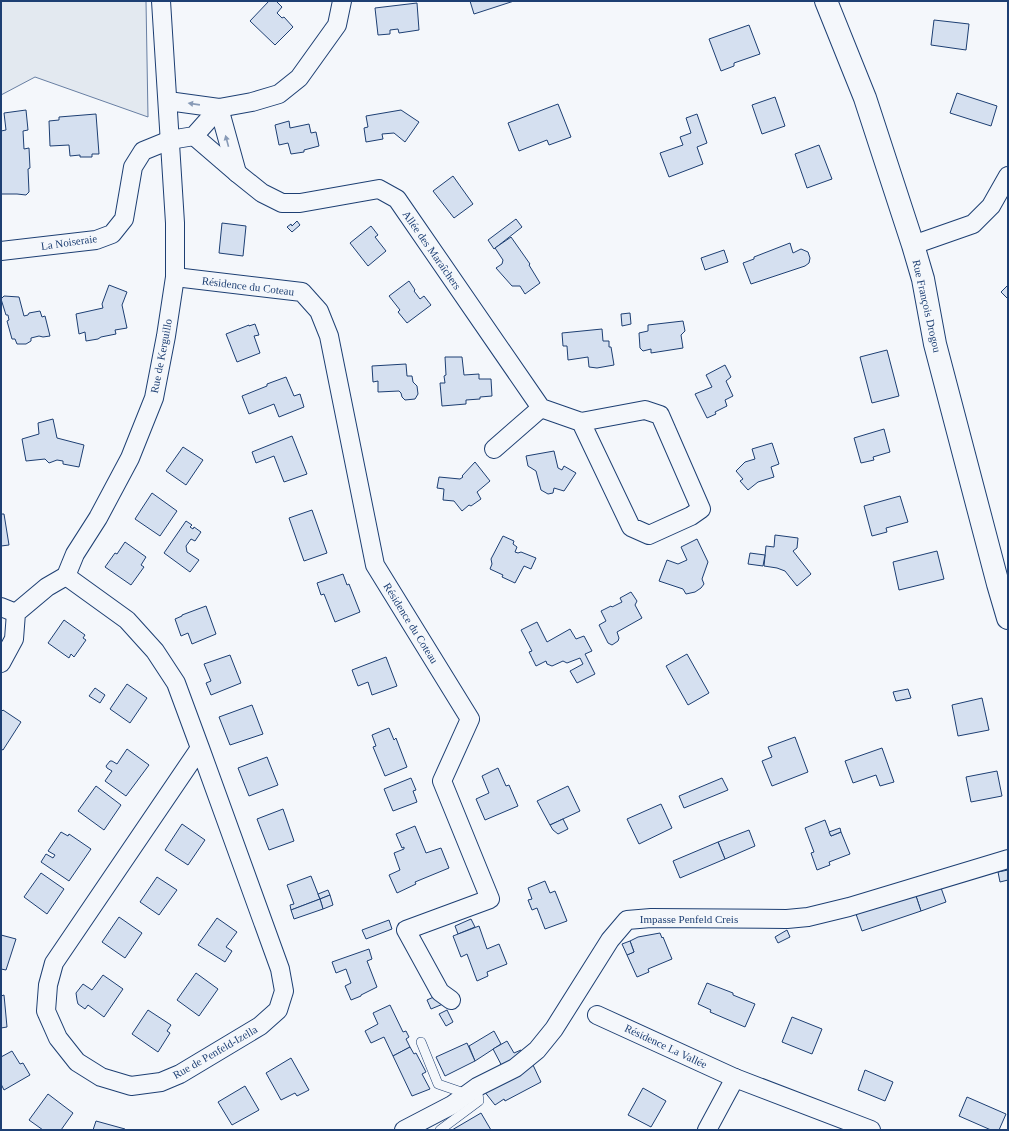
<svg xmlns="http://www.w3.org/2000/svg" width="1009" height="1131" font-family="'Times New Roman',serif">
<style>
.green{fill:#e3e9f0;stroke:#687fa3}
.building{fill:#d5e0f0;stroke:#1d3f73}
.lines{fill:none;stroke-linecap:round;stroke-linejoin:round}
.lane-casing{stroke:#1d3f73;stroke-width:10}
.street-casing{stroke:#1d3f73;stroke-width:20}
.secondary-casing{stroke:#1d3f73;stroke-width:24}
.lane{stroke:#f4f7fb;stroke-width:9}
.street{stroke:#f4f7fb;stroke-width:18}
.secondary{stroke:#f4f7fb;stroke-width:22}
.oneway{fill:#889bb7}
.labels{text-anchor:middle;stroke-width:3;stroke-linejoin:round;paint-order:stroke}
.street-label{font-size:11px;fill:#1d3f73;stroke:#f4f7fb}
</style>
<rect width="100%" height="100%" fill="#f4f7fb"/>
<polygon class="green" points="1,1 146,1 148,117 35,77 1,95"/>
<g class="building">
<polygon points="269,1 276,1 282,7 277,13 282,18 284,17 293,27 275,45 250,21"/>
<polygon points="470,1 514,1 474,14"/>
<polygon points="417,3 419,30 399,33 398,29 390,30 390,34 378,35 375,8"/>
<polygon points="934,20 969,24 966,50 931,45"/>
<polygon points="749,25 760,54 734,63 734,66 721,71 709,39"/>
<polygon points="957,93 997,106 991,126 950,113"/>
<polygon points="775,97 785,126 762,134 752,105"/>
<polygon points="558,104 571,137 549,145 547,140 519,151 508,123"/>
<polygon points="26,110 28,130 23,131 24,149 29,148 30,168 28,169 29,192 26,195 17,194 1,194 1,131 6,130 4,113"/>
<polygon points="401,110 419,122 405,142 394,133 382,134 383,139 366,142 364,128 368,127 366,116"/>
<polygon points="96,114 99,154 92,154 92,157 80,157 80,155 70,156 69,145 50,146 49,121 59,120 59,117"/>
<polygon points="697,114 707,143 697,147 703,164 669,177 660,153 683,145 680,137 691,133 686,118"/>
<polygon points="289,121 290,128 309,124 311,133 316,132 319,146 304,150 304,152 291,154 288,143 279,145 275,125"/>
<polygon points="819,145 832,179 807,188 795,154"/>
<polygon points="453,176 473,204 454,218 433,191"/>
<polygon points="516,219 522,227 494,249 488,240"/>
<polygon points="297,221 300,225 292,232 287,227 291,224 292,226"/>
<polygon points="222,223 246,226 243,256 219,253"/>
<polygon points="371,226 378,235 375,237 386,251 368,266 350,243"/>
<polygon points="511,237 530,264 529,265 540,283 525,294 520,286 512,286 496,268 502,264 503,260 495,248"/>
<polygon points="790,243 793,253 801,249 808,252 810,258 809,263 805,266 751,284 743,263 754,259 754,257"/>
<polygon points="724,250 728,262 705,270 701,258"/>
<polygon points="409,281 415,290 414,291 420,299 424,296 431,305 407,323 398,312 400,310 389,296"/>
<polygon points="109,285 127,292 122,305 127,328 115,330 116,334 101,337 98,339 86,341 85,332 79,334 76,314 103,308 102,304"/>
<polygon points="1008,285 1008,299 1001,292"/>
<polygon points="4,296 19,297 24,316 28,315 29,313 40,311 42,317 45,316 50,336 43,337 39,336 31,338 31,341 26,344 17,344 15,339 12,339 7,321 9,320 8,315 6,315 1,299"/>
<polygon points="630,313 631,324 622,326 621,314"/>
<polygon points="683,321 685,331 681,335 683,348 651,353 651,349 643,351 640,348 639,333 648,331 648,325"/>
<polygon points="255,324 259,335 254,336 260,353 237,362 226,334 249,325 249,326"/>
<polygon points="602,329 603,341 609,341 609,347 611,347 614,365 597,368 589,367 588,357 568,360 567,346 563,346 562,333"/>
<polygon points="887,350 899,396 872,403 860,357"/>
<polygon points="445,357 462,357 464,375 479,374 479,379 491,379 492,396 480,397 480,399 466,400 466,404 442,406 440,383 445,383 444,376 446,375"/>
<polygon points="406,364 407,376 412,376 413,382 417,386 418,394 415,399 405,400 402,397 401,393 399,391 378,392 378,381 373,382 372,366"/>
<polygon points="725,365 731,377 726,381 733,396 725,400 727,406 715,412 716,414 707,418 695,394 712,387 706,375"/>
<polygon points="286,377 294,396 300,394 304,407 279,417 274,404 249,414 242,396 267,386 267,384"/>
<polygon points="53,419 57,438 84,445 79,467 63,464 63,461 57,460 49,463 45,459 26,461 22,439 39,434 38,423"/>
<polygon points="884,429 890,452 873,457 874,460 861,463 854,438"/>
<polygon points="292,436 307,474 284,482 274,456 256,463 252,452"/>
<polygon points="772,443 779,464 771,467 774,477 758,482 748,490 740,481 743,479 736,471 745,462 755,459 752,449"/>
<polygon points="183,447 203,460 186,485 166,471"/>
<polygon points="554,451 558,468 562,470 564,466 576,473 564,491 554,488 553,493 548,494 541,490 536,471 528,466 526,456"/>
<polygon points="475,462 490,481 477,492 481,499 471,506 469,505 462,511 454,501 443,500 444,489 437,488 439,477 460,479 463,477 462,476"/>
<polygon points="152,493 177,511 160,536 135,519"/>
<polygon points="900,496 908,522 886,528 887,532 872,536 864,506"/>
<polygon points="312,510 327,553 304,561 289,518"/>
<polygon points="1,514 4,514 9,545 1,546"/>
<polygon points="186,521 192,525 190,527 193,529 194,527 201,532 195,541 191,539 186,546 187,552 199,560 190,572 164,553"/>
<polygon points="775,535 798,538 797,548 793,551 811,574 797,586 785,571 777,568 764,566 766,546 774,547"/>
<polygon points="503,536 514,541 513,544 517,547 515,552 518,553 521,552 536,558 531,569 524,566 515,583 502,577 503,575 490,569 492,564 491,559"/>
<polygon points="697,539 708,562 702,579 704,584 701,588 695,592 686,594 683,589 659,581 667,560 678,564 687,560 681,547"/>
<polygon points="125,542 146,557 141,565 144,567 131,585 105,567 115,553 117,554"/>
<polygon points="937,551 944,579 899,590 893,562"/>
<polygon points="750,553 765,555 763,566 748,564"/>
<polygon points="343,574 347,585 349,584 360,612 335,622 324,594 321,595 317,583"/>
<polygon points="631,592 637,601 635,605 642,618 617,632 619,638 618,641 612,645 608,643 599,625 606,621 601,611 611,606 612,607 622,602 620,598"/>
<polygon points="206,606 216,634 192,644 188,633 181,636 175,619 182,616 182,615"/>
<polygon points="64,620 85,635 83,638 86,640 74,657 71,654 69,658 48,643"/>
<polygon points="537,622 547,642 570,629 576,639 584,636 592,651 585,654 595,674 577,683 570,671 583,664 580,658 567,663 563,661 552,666 547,664 546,661 536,666 529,652 532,651 521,630"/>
<polygon points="687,654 709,693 688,705 666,666"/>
<polygon points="230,655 241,683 211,695 206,683 211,681 204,664"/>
<polygon points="386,657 397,686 372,695 368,682 358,686 352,670"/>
<polygon points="127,684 147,698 130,723 110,709"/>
<polygon points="95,688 105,695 100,703 89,696"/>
<polygon points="908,689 911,698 896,701 893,692"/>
<polygon points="982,698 989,730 958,736 952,705"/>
<polygon points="252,705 263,734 230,745 219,717"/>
<polygon points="3,710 21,722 3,750 1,749 1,712"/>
<polygon points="389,728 394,740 396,738 407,767 385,776 373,747 376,746 372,735"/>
<polygon points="795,737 808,772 772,786 762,761 772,757 768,747"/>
<polygon points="882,748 894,782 880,786 876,775 853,783 845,761"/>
<polygon points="127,749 149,765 126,796 105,781 112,771 107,768 106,766 110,761 112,761 117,764"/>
<polygon points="267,757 278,785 249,796 238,768"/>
<polygon points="498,768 506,786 509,785 518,806 485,820 476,799 489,793 482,776"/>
<polygon points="997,771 1002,796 971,802 966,777"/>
<polygon points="411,778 416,790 413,791 417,802 393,811 384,789"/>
<polygon points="722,778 728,790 684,808 679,796"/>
<polygon points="96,786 121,805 104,830 78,811"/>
<polygon points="568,786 580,811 550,825 537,801"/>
<polygon points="661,804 672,828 639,844 627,819"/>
<polygon points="283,809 294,841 269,850 257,819"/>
<polygon points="563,819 568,829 558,834 553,830 550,825"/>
<polygon points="825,820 831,836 841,832 850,854 829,862 830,865 817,870 811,853 814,852 805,828"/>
<polygon points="182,824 205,840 188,865 165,850"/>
<polygon points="415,826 426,853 441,848 449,868 415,882 416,884 397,893 389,875 400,870 394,853 404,849 404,847 402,848 396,834"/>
<polygon points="840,828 841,832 831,836 829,832"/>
<polygon points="749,830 755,846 725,859 718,842"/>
<polygon points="61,832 68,836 69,834 91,849 69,881 41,862 46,854 53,858 55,855 48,851"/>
<polygon points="718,842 725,859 680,878 673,861"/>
<polygon points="1008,870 1008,880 1000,882 998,872"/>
<polygon points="41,873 64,889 47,914 24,897"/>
<polygon points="311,876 320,899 291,910 290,905 294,904 287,885"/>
<polygon points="157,877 177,890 159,915 140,902"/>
<polygon points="545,881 550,893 555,891 567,921 545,929 537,908 532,910 528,900 532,899 528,888"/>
<polygon points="940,885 946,902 921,911 915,893"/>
<polygon points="328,890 330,895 320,899 318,894"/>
<polygon points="915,893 921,911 862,931 856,914"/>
<polygon points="330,895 333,905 323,909 320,899"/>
<polygon points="320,899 323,909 294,919 291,910"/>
<polygon points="119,917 142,933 125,958 102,942"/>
<polygon points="217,918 237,932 226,947 232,951 225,962 198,945"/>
<polygon points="471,919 475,927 458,934 455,926"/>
<polygon points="389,920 392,929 366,939 362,930"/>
<polygon points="479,926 487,949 499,944 507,964 487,972 488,976 477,981 467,954 461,957 453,936"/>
<polygon points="787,930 790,937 778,943 775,937"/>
<polygon points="660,933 662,938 663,937 672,959 648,969 649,972 637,977 627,955 634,952 630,941 638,937"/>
<polygon points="1,935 16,939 6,970 1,969"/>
<polygon points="630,941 634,952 627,955 622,944"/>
<polygon points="369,949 372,959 367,961 377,987 361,995 361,996 351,1000 345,986 351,983 346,969 336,973 332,962"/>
<polygon points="196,973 218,989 199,1016 177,1000"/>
<polygon points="103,975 123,989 104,1017 88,1005 85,1009 78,1004 77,1000 76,993 83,984 92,990"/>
<polygon points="707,983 733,993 733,995 755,1004 745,1027 710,1012 711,1010 698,1004"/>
<polygon points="4,995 7,1027 1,1028 1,996"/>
<polygon points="438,995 443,1004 431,1009 427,1000"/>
<polygon points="390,1005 403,1032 406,1031 409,1037 406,1039 410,1047 393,1056 384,1037 371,1043 365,1031 378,1024 373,1013"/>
<polygon points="148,1010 171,1025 167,1031 170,1033 158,1052 132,1034"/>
<polygon points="447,1010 453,1022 446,1026 439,1014"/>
<polygon points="792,1017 822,1029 812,1054 782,1042"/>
<polygon points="494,1031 501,1044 475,1061 469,1046"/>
<polygon points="507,1041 514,1053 521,1050 525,1057 504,1070 493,1049"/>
<polygon points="467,1043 475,1061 445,1076 436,1057"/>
<polygon points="410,1047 414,1054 416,1053 426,1072 422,1074 430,1089 412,1096 393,1056"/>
<polygon points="12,1051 20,1064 23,1063 30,1075 4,1090 1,1084 1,1057"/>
<polygon points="291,1058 309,1090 297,1096 295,1093 281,1100 266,1073"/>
<polygon points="533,1065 541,1082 505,1101 504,1099 495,1105 484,1091"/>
<polygon points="865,1070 893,1082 885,1101 858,1090"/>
<polygon points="245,1086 259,1110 232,1125 218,1102"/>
<polygon points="643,1088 666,1101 651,1127 628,1115"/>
<polygon points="48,1094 73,1113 61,1130 43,1130 29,1120"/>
<polygon points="967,1097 1006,1114 999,1130 991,1130 959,1116"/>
<polygon points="481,1113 491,1130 452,1130"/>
<polygon points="96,1121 125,1129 125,1130 93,1130"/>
</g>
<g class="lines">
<defs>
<g id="lane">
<polyline points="421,1042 438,1084 467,1094"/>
<polyline points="440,1130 479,1101 477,1087"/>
</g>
<g id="street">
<polyline points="168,101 219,108 252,102 279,94 299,78 337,25 342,1"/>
<polyline points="219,108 237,173"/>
<polyline points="194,136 237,173 262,193 282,203 300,203 379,189 397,199 541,408 581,422 645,410 660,415 701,509 691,516 649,535 631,527 581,422"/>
<polyline points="913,245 973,224 991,206 1008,176"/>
<polyline points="1,251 96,240 112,234 124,219 133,167 143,151 170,140 194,136 219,108"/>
<polyline points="175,277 302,292 319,311 329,336 375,565 470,719 442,781 490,899 406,930 440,992 451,1000"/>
<polyline points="494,449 541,408"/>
<polyline points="66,576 127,620 155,651 176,683 200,748 54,963 48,985 46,1011 58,1038 77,1062 101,1077 131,1086 161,1082 180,1074 260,1026 278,1010 284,991 280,969 200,748"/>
<polyline points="1,607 16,613"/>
<polyline points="1,663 14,639 16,613 47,587 66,576 75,554 98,518 130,458 154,398 166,336 175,277 175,223 161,1"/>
<polyline points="597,1015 735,1078 871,1130"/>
<polyline points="404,1130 452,1105 477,1087 515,1068 537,1050 554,1029 610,940 627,920 651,918 787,919 808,917 849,907 1008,859"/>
<polyline points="707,1130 735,1078"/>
</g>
<polyline id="secondary" points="826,1 865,98 913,245 923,279 935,344 998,584 1008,618"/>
</defs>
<use href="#lane" class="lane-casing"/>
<use href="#street" class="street-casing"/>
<use href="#secondary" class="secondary-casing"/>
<use href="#lane" class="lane"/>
<use href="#street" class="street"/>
<use href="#secondary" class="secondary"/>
</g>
<defs><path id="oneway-solid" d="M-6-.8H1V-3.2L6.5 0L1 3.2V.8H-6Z"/></defs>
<g class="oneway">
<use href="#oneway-solid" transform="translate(194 104) rotate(-172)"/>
<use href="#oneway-solid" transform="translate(227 141) rotate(-105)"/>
</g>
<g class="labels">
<g class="street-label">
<text transform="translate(69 242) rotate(-8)" y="4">La Noiseraie</text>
<text transform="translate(432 250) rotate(55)" y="4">Allée des Maraîchers</text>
<text transform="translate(248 286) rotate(7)" y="4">Résidence du Coteau</text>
<text transform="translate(927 306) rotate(77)" y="4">Rue François Drogou</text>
<text transform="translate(161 356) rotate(-79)" y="4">Rue de Kerguillo</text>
<text transform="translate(411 623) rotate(58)" y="4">Résidence du Coteau</text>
<text x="689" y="923">Impasse Penfeld Creis</text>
<text transform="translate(666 1046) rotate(25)" y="4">Résidence La Vallée</text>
<text transform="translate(215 1052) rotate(-30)" y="4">Rue de Penfeld-Izella</text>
</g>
</g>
<rect width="1009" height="1131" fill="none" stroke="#1d3f73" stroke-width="4"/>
</svg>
